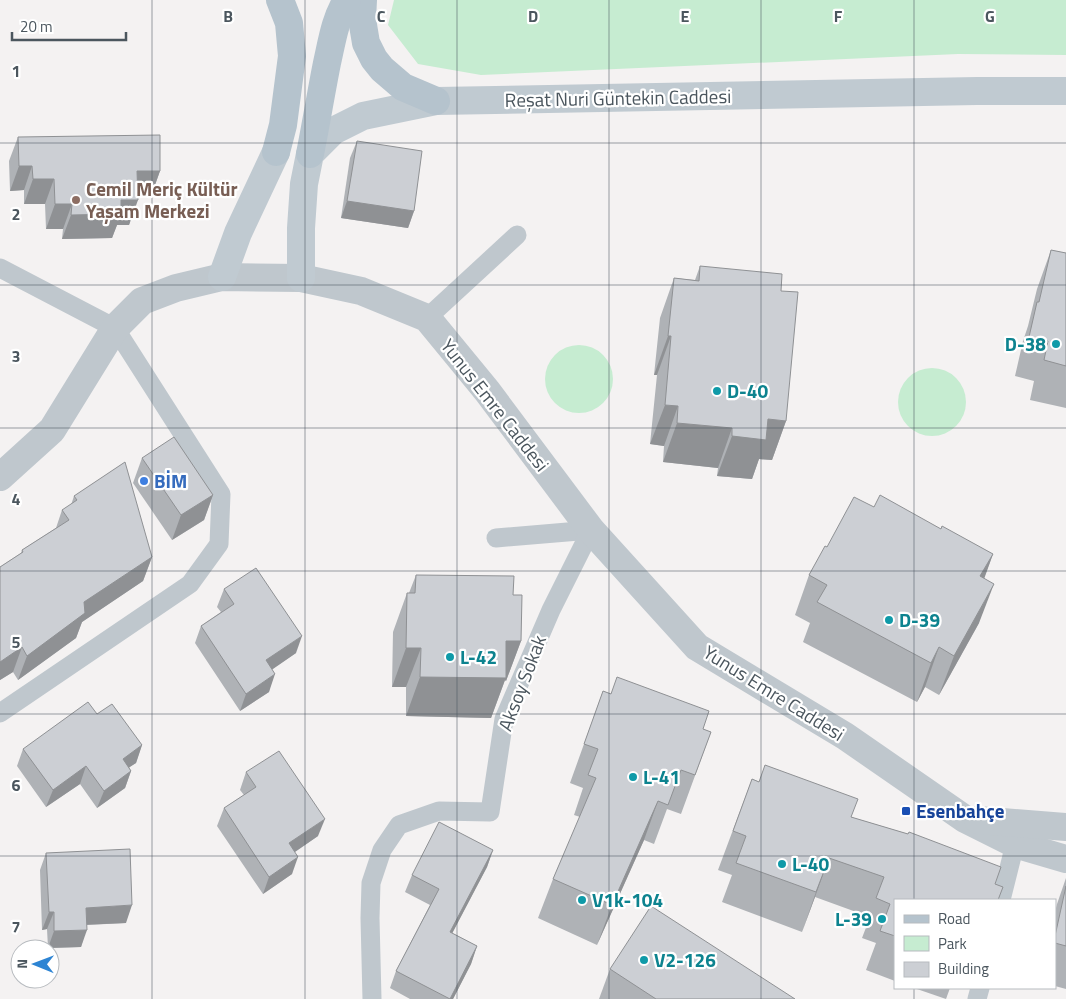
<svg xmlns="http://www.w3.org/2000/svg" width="1066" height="999" font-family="'Titillium Web',sans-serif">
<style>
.green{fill:#c6ecd1}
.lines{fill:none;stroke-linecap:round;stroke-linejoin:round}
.service{stroke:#bfc7cd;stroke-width:19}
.tertiary{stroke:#bfc7cd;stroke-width:28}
.secondary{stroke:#c0cad1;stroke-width:28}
.primary{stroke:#b5c3cd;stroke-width:28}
.wall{fill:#afb2b6}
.shaded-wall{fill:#8f9194}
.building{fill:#cccfd4;stroke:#8f9194}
.grid{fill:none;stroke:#4b565e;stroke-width:1;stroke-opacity:0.55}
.education-dot{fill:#8d6e63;stroke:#fff;stroke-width:2}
.culture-dot{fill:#0f9aa8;stroke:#fff;stroke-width:2}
.shop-dot{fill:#3f7fe0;stroke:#fff;stroke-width:2}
.transit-dot{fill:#1a4fb4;stroke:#fff;stroke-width:2}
.labels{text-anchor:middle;stroke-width:4.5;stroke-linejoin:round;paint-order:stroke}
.street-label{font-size:19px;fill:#4b565e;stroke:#fff}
.education-label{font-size:19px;font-weight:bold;fill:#785e54;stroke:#fff;text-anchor:start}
.culture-label{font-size:19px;font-weight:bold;fill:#0d838f;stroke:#fff;text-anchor:start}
.shop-label{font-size:19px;font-weight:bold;fill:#366cbe;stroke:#fff;text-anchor:start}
.transit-label{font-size:19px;font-weight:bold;fill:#164399;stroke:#fff;text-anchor:start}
.grid-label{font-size:16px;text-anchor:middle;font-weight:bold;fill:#4b565e;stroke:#fff;stroke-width:4.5;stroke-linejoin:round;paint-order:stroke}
</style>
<rect width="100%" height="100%" fill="#f4f2f2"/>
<g class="green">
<polygon points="394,0 1066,0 1066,55 958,54 481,75 418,64 388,25"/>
<circle cx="579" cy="379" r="34"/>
<circle cx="932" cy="402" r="34"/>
</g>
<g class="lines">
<g class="service">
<polyline points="0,268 115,328 221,494 219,544 190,584 0,713"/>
<polyline points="427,318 517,235"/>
<polyline points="496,538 591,530"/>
<polyline points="1001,900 1015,844"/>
<polyline points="372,999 370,918 371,883 382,850 399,825 439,811 490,812 504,719 551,610 591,530"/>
<polyline points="977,999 980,988"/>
</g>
<g class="tertiary">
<polyline points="0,477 52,430 115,328 142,301 176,288 222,277 301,278 361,291 427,318 487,391 591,530 697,647 845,736 965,819 1015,844 1066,859"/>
<polyline points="978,820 1066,827"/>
</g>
<g class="secondary">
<polyline points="222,277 238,233 276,152"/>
<polyline points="301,278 301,228 304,184 310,154 333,131 363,116 436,101 977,91 1066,91"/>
</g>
<g class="primary">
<polyline points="363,0 362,19 366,43 374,59 382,69 403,87 436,101"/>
<polyline points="276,152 283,125 292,56 289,23 280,0"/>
<path d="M 310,154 C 316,124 321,93 327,63 C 332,41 335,19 347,0"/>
</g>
</g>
<g class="wall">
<polygon points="18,137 160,171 151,196 138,196 129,225 117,225 112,238 62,239 63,229 46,229 45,204 24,204 24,190 10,191 9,161"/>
<polygon points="357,141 414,211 408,228 341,218 350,158"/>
<polygon points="1051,250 1066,253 1066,408 1030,400 1034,381 1015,376 1023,341 1028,326 1037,289"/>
<polygon points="700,266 781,291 786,421 772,460 759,459 752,479 717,476 718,468 663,462 664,446 650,444 657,375 654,375 660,318 674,278 695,280"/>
<polygon points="142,458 213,495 204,520 172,540 133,483"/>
<polygon points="74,496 152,557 143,581 82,622 76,638 18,680 13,672 0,680 0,567 21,553 22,550 56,528 62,510 71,505"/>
<polygon points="874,507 941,529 993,554 984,578 979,623 939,695 925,687 917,702 803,642 810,623 795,615 809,575 827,547"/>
<polygon points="416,575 513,595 521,641 506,681 505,680 491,718 406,716 406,687 392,687 393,632 407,593 409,593"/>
<polygon points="224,589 296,653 272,669 269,692 240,711 195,643 201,626 221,612 217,607"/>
<polygon points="603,691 711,732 681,814 667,809 654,844 644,840 597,945 538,918 553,879 580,817 574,815 583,788 570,783"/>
<polygon points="97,714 142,745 136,763 129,767 131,771 125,788 97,808 80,784 46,807 17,766 23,749"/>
<polygon points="246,772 318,836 295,852 292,874 263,894 217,826 224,808 244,795 240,790"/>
<polygon points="752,779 851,817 908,834 895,900 895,981 866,970 876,943 862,938 870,917 815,897 802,932 722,902 732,875 718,870"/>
<polygon points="493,850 487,867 452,933 477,946 471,964 453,999 410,999 390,988 396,971 430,905 405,892 412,875"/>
<polygon points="46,853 126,923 87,925 81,947 48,948 47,929 42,930 40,870"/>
<polygon points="1066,878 1066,989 1055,986 1055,912 1057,904"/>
<polygon points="610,969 795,999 599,999"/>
<polygon points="914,988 950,988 946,999"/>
</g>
<g class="shaded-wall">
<polygon points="19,166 32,166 24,190 10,191"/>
<polygon points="137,171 160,171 151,196 128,196"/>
<polygon points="33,179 54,179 45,204 24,204"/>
<polygon points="121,200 138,200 129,225 117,225 112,238 62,239 71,215"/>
<polygon points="347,201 414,211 408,228 341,218"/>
<polygon points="55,204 72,204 63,229 46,229"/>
<polygon points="668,336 671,336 657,375 654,375"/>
<polygon points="665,405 678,406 664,446 650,444"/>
<polygon points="768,419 786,421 772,460 759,459 752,479 717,476 732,436"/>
<polygon points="677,423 732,428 718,468 663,462"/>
<polygon points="213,495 204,520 172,540 181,515"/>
<polygon points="993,554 979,593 980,576"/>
<polygon points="152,557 143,581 82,622 76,638 18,680 27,656 84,602"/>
<polygon points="994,584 979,623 939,695 954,656"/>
<polygon points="302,636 296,653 260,678 266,660"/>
<polygon points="506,641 521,641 506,681 505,680 491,718 406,716 420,677"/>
<polygon points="22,647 13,672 0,680 0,662"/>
<polygon points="939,647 925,687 917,702 931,663"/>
<polygon points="406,648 421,648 406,687 392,687"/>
<polygon points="275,674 269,692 240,711 246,694"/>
<polygon points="142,745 136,763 116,776 123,759"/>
<polygon points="86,766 80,784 46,807 53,790"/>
<polygon points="131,771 125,788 97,808 104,791"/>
<polygon points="658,801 644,840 597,945 612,905"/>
<polygon points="325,819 318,836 283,860 289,843"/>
<polygon points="493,850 487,867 444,949 450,932"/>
<polygon points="298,857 292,874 263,894 269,877"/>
<polygon points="829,858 815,897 802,932 816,892"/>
<polygon points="132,905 126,923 80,925 86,908"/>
<polygon points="49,912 54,912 47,929 42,930"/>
<polygon points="87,930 81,947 48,948 54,931"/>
<polygon points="477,946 471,964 453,999 450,999"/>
</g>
<g class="building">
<polygon points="160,135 160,171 137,171 138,200 121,200 121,214 71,215 72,204 55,204 54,179 33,179 32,166 19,166 18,137"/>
<polygon points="357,141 422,151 414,211 347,201"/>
<polygon points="1051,250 1066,253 1066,366 1044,360 1048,341 1029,337 1037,302 1039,302"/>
<polygon points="700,266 782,274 781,291 798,292 786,421 768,419 766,440 732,436 732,428 677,423 678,406 665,405 671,336 668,336 674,278 699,281"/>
<polygon points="174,437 213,495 181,515 142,458"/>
<polygon points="125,462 152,557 84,602 85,613 27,656 22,647 0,662 0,567 23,552 22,550 69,520 62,510 77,500 74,496"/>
<polygon points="880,495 941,529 942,526 993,554 980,576 994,584 954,656 939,647 931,663 817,602 827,585 809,575 825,546 827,547 854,497 874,507"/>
<polygon points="256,568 302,636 266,660 275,674 246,694 201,626 234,604 224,589"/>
<polygon points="416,575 514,576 513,595 522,595 521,641 506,641 506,678 420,677 421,648 406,648 407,593 415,593"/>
<polygon points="617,677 709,711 703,729 711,732 695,775 681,770 668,805 658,801 612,905 553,879 596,778 588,775 598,749 584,744 603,691 611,694"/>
<polygon points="88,702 97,714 112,704 142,745 123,759 131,771 104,791 86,766 53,790 23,749"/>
<polygon points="279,751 325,819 289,843 298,857 269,877 224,808 256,787 246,772"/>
<polygon points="765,765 858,799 851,817 908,834 909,832 1001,867 995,884 1003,887 998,900 895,900 895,936 880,931 890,904 876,898 884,877 829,858 816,892 736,863 746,836 733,831 752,779 759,782"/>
<polygon points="439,822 493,850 450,932 477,946 450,999 396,971 439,889 412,875"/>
<polygon points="130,849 132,905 86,908 87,930 54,931 54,912 49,912 46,853"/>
<polygon points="1066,886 1066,946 1055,943 1055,936"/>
<polygon points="651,906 795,999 656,999 610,969"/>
</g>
<path class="grid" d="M 152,0 L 152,999M 305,0 L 305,999M 457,0 L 457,999M 609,0 L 609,999M 761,0 L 761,999M 914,0 L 914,900M 0,143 L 1066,143M 0,285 L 1066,285M 0,428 L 1066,428M 0,571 L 1066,571M 0,714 L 1066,714M 0,856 L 1066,856M 914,988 L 914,999"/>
<circle class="education-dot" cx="76" cy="200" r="5"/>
<g class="culture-dot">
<circle cx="1056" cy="344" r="5"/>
<circle cx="717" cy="391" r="5"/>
<circle cx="889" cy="620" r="5"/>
<circle cx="450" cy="657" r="5"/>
<circle cx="633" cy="777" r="5"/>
<circle cx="782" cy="864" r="5"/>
<circle cx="582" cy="900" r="5"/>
<circle cx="882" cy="919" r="5"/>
<circle cx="644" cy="960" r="5"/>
</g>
<circle class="shop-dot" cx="144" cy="481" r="5"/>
<rect class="transit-dot" x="901" y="806" width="10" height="10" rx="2.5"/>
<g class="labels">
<g class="street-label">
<text transform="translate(618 98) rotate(-1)" y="7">Reşat Nuri Güntekin Caddesi</text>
<text transform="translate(495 405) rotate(52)" y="7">Yunus Emre Caddesi</text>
<text transform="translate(522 683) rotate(-69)" y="7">Aksoy Sokak</text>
<text transform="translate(774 693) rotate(32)" y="7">Yunus Emre Caddesi</text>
</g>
<g class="education-label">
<text x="86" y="196">Cemil Meriç Kültür<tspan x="86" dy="22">Yaşam Merkezi</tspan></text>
</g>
<g class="culture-label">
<text x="1046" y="351" text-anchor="end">D-38</text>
<text x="727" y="398">D-40</text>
<text x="899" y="627">D-39</text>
<text x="460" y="664">L-42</text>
<text x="643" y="784">L-41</text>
<text x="792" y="871">L-40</text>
<text x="592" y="907">V1k-104</text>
<text x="872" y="926" text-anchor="end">L-39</text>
<text x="654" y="967">V2-126</text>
</g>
<g class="shop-label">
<text x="154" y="488">BİM</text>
</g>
<g class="transit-label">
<text x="916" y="818">Esenbahçe</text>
</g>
</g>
<g class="grid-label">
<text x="228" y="22">B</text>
<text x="381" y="22">C</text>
<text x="533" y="22">D</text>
<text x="685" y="22">E</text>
<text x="838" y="22">F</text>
<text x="990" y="22">G</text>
<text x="16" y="77">1</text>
<text x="16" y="220">2</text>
<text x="16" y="362">3</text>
<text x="16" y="505">4</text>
<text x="16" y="648">5</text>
<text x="16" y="791">6</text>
<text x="16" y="933">7</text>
</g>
<rect x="894" y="899" width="162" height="90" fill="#ffffff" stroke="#b7bbbf"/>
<rect x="904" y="915" width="25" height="8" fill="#b5c3cd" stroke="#b7bbbf"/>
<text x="938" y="924" font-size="15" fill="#4b565e">Road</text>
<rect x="904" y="936" width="25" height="15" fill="#c6ecd1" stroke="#b7bbbf"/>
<text x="938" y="949" font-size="15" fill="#4b565e">Park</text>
<rect x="904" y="962" width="25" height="15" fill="#cccfd4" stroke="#b7bbbf"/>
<text x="938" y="974" font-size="15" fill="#4b565e">Building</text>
<g transform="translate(35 964) rotate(271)"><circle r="24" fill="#ffffff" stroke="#b7bbbf"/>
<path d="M0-4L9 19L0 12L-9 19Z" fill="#2d84d3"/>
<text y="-8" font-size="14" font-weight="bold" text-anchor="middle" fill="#4b565e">N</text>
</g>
<path d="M12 32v8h114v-8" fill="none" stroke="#4b565e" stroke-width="2.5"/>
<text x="20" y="32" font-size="15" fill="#4b565e" stroke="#ffffff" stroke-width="4" paint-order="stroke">20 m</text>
</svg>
